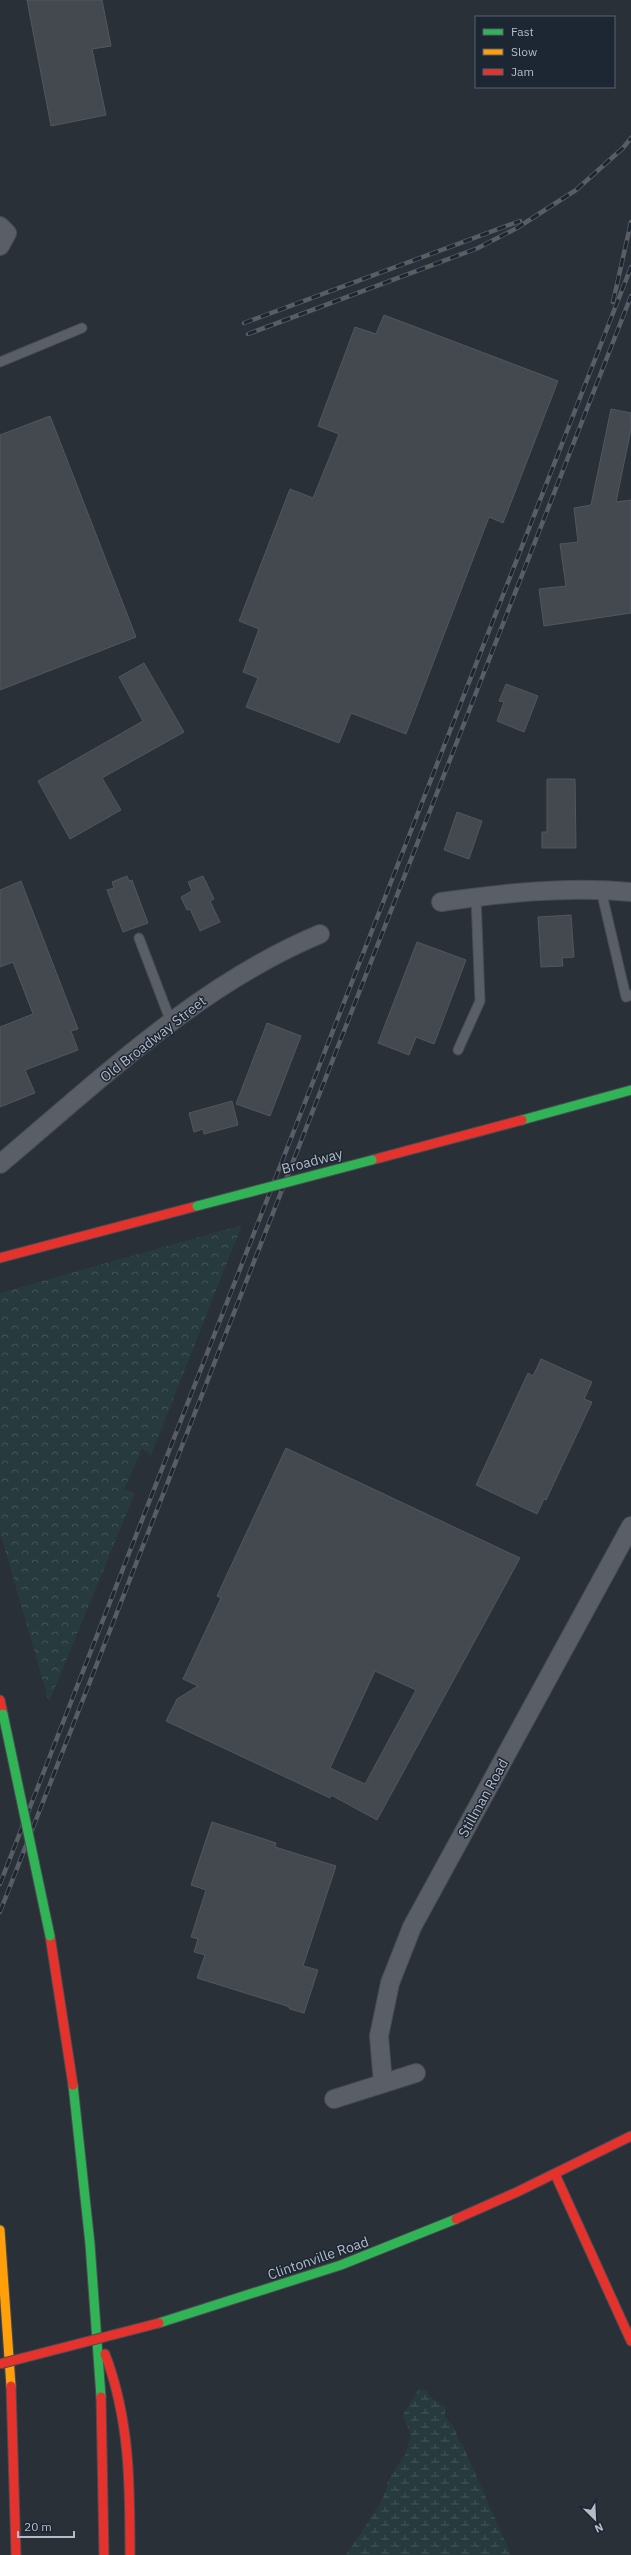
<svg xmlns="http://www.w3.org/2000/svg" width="631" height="2555" font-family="'IBM Plex Sans',sans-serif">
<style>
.forest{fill:url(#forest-crowns)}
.wetland{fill:url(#wetland-marsh)}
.building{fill:#444950;stroke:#52575f;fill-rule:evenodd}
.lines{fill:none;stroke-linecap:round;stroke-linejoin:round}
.lane-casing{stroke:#484c53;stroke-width:11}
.street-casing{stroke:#484c53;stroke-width:20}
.fast-casing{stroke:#484c53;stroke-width:11}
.slow-casing{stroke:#484c53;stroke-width:11}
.jam-casing{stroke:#484c53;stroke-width:11}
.lane{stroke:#5a5e66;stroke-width:9}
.street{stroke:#5a5e66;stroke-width:18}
.fast{stroke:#30b455;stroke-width:9}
.slow{stroke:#ff9f0a;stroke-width:9}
.jam{stroke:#e5322d;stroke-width:9}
.rail-casing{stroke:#595d64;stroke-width:4.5}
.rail{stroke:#1d2633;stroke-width:3;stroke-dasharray:9;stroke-linecap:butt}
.fast-bridge-casing{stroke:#484c53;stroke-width:11;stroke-linecap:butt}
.jam-bridge-casing{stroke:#484c53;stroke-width:11;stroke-linecap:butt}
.fast-bridge{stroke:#30b455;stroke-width:9}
.jam-bridge{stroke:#e5322d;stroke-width:9}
.labels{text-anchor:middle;stroke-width:3;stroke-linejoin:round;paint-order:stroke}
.street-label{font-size:14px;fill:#b4bcc9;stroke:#1d2633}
</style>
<defs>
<pattern id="forest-crowns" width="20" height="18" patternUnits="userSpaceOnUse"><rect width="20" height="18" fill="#273a3e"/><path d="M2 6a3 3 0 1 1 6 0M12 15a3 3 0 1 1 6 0" fill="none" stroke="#445559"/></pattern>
<pattern id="wetland-marsh" width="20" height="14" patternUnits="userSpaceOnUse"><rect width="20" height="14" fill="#273a3e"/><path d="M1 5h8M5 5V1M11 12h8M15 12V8" fill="none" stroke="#445559"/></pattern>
</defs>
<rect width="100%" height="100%" fill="#2a3038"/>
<polygon class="forest" points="242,1225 151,1455 142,1449 124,1489 135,1493 49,1702 0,1532 0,1293"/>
<polygon class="wetland" points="421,2389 427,2391 430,2397 445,2407 445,2417 454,2427 458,2439 464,2448 511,2555 346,2555 372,2516 384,2496 388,2481 405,2455 411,2436 403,2415 418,2390"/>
<g class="building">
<polygon points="27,0 102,0 111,46 92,49 106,115 51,126"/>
<polygon points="384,315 558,381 503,523 489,517 406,734 351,713 339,743 246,707 258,678 243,672 259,629 239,621 290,489 313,498 339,434 318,426 355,327 376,334"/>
<polygon points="611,409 631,413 631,429 616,502 631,500 631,613 544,626 539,589 566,586 560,544 578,542 574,508 591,505"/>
<polygon points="50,416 136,637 0,690 0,435"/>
<polygon points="144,663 184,732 102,778 121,810 70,839 38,781 143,721 119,677"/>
<polygon points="506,684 538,696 524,732 497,721 504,702 499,701"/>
<polygon points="547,779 575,779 576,848 542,848 542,832 547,832"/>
<polygon points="457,812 482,821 469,859 444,850"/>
<polygon points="127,876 129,881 132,880 148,923 123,932 107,890 114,888 112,882"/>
<polygon points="203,876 214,899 210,901 220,922 200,931 190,909 187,910 181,897 192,891 188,882"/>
<polygon points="21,881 78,1029 71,1031 78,1050 25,1070 35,1093 0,1107 0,1027 33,1014 13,962 0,967 0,890"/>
<polygon points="571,915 574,957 562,958 563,966 541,967 538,917"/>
<polygon points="417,942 466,960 434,1044 416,1037 409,1055 378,1043"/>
<polygon points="267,1023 301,1036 270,1116 236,1104"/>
<polygon points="232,1101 238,1125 204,1134 203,1129 194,1132 189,1113"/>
<polygon points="541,1359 592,1382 584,1399 592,1402 546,1500 544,1499 537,1514 476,1485 528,1373 533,1376"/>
<path d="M 286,1448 L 520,1558 L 377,1820 L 331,1795 L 330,1798 L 166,1721 L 177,1699 L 198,1686 L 183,1679 L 221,1598 L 217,1596 ZM 375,1671 L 416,1690 L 365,1784 L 330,1768 Z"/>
<polygon points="212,1822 276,1843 275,1847 336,1866 303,1966 318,1970 304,2013 290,2009 287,2006 197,1978 205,1955 194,1952 198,1939 191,1937 206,1890 191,1885"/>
</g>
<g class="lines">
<defs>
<g id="lane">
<polyline points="0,362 82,328"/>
<polyline points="601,890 626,997 631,995"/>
<polyline points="139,938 171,1022"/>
<polyline points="458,1050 480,1001 476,897"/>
</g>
<g id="street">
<polyline points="0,226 7,233 0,246"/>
<path d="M 441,902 C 504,893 567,886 631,892"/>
<path d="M 0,1164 C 100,1080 198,985 320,934"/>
<polyline points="383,2083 379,2036 390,1983 412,1927 631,1526"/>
<polyline points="334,2099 416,2073"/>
</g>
<g id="fast">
<polyline points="522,1120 631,1090"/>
<polyline points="73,2085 90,2244 101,2397"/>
<polyline points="159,2323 341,2265 456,2219"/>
</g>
<polyline id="slow" points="0,2230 11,2386"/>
<g id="jam">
<polyline points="372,1160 522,1120"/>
<polyline points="0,1258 197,1206"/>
<polyline points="0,1700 3,1714"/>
<polyline points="50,1936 73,2085"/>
<polyline points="555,2174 631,2341"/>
<polyline points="456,2219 517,2192 631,2136"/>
<path d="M 105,2354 C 130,2419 130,2486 130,2555"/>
<polyline points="11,2386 16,2555"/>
<polyline points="101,2397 104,2555"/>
</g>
</defs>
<use href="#lane" class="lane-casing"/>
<use href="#street" class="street-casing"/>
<use href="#fast" class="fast-casing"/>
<use href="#slow" class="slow-casing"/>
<use href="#jam" class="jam-casing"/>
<use href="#lane" class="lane"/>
<use href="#street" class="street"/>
<use href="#fast" class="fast"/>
<use href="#slow" class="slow"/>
<use href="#jam" class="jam"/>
<defs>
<g id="rail">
<polyline points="613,302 631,222"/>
<polyline points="244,323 520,221"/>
<polyline points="248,334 478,248 517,228 576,190 623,148 631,138"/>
<polyline points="0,1884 631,267"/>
<polyline points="0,1912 631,296"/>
</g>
</defs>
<use href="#rail" class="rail-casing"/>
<use href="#rail" class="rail"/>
<defs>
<g id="fast-bridge">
<polyline points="197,1206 372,1160"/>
<polyline points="3,1714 50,1936"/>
</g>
<polyline id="jam-bridge" points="0,2364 159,2323"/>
</defs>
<use href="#fast-bridge" class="fast-bridge-casing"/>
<use href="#jam-bridge" class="jam-bridge-casing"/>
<use href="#fast-bridge" class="fast-bridge"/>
<use href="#jam-bridge" class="jam-bridge"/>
</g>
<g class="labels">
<g class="street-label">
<text transform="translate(153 1039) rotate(-38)" y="5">Old Broadway Street</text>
<text transform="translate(312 1161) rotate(-15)" y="5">Broadway</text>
<text transform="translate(483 1798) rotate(-61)" y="5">Stillman Road</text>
<text transform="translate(318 2258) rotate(-19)" y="5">Clintonville Road</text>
</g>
</g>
<rect x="475" y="16" width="140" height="72" fill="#1d2633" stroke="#59626f"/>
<rect x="483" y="29" width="20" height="6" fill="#30b455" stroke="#59626f"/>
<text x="511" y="36" font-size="12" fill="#b4bcc9">Fast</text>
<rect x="483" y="49" width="20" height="6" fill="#ff9f0a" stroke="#59626f"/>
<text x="511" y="56" font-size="12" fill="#b4bcc9">Slow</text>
<rect x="483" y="69" width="20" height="6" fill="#e5322d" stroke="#59626f"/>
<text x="511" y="76" font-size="12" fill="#b4bcc9">Jam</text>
<g transform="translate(595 2519) rotate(156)" stroke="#1d2633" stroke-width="3" paint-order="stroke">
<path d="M0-3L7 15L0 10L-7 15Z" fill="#b4bcc9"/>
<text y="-6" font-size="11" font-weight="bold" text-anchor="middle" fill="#b4bcc9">N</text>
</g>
<path d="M18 2531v6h56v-6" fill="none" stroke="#b4bcc9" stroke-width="2"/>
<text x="24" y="2531" font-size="12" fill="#b4bcc9" stroke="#1d2633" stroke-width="3" paint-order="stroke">20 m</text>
</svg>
